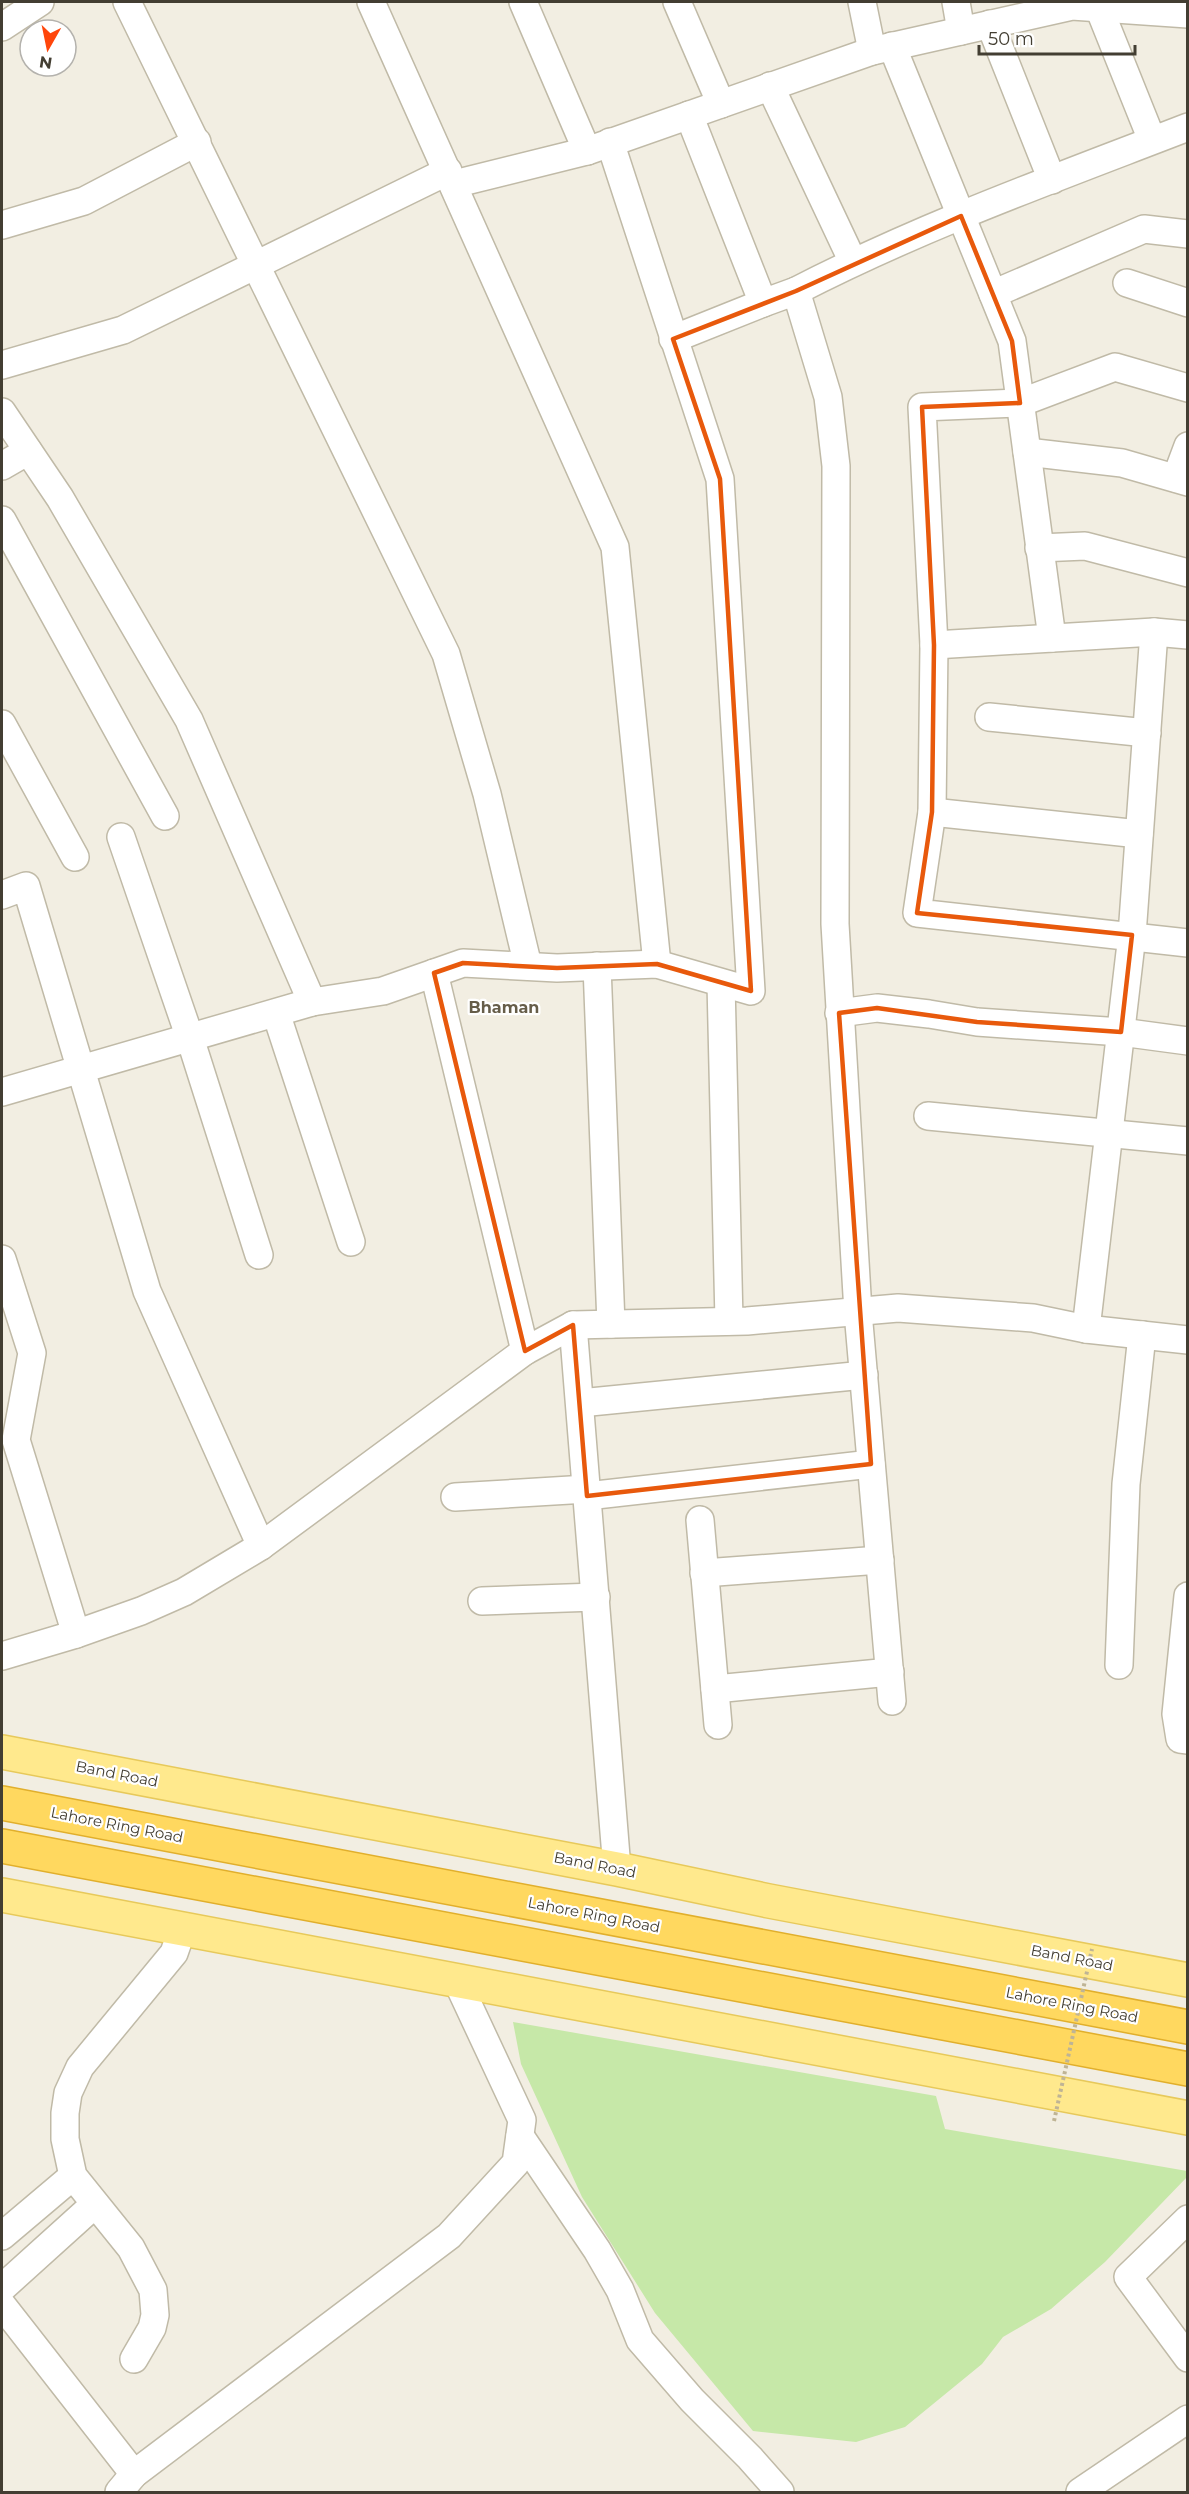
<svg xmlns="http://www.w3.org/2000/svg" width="1189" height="2494" font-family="Montserrat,sans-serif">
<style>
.green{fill:#c6e8a8}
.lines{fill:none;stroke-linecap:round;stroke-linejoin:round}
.minor-casing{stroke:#c0baa7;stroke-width:30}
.major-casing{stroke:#e7c95b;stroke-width:36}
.highway-casing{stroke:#e1af2c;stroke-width:36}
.minor{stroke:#fff;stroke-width:27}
.major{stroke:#ffe98d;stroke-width:33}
.highway{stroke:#ffd85f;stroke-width:33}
.path-bridge{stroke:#bfb495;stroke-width:4;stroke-dasharray:3 3;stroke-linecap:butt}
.marked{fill:none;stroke:#e8590c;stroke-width:4.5;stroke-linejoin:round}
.labels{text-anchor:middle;stroke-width:4.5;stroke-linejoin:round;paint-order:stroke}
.street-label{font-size:15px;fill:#433e32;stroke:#fff}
.neighbourhood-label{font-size:16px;font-weight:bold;fill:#665d49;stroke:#fff}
</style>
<rect width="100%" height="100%" fill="#f2eee2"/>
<polygon class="green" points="513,2022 936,2096 945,2129 1187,2171 1187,2177 1105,2262 1051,2309 1003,2337 982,2364 905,2427 856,2442 753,2431 655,2313 582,2197 521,2064"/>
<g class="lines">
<defs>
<g id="minor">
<polyline points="127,2 446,654 487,794 528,966"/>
<polyline points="371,2 615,547 657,964"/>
<polyline points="523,2 587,151"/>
<polyline points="677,2 721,104"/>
<polyline points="862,2 872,51"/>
<polyline points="956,2 961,31"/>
<polyline points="1099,8 1152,140"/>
<polyline points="990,24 1052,180"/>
<polyline points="2,27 40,2"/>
<polyline points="892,46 1012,341 1052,638"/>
<polyline points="770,86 853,262"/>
<polyline points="689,115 763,303 796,291 828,397 836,466 835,924 858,1312 892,1701"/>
<polyline points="454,184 587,151 872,51 1072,6 1188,14"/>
<polyline points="2,225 84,201 197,142"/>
<polyline points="1127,283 1188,303"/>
<path d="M 796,291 C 922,226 1056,178 1188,127"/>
<polyline points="993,294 1144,229 1188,234"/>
<polyline points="673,339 763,303"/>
<polyline points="2,365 123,330 448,171"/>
<polyline points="1188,388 1115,367 1020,403 922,407 934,645 932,812 917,913 1188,943"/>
<polyline points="2,412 60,498 189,720 312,1002 383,991 463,963 557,968 657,964 751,991 720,479 610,142"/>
<polyline points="1027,452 1122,463 1188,482"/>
<polyline points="2,466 28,451"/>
<polyline points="1176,478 1188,446"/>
<polyline points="2,520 165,816"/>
<polyline points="1039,548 1085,546 1188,573"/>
<polyline points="934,645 1154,632 1188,635"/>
<polyline points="989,717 1147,733"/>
<polyline points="2,724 75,857"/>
<polyline points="932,812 1139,834"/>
<polyline points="121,837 190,1038 259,1255"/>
<polyline points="2,895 26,886 147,1291 261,1546"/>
<polyline points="597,966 611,1324"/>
<polyline points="434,973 525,1351"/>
<polyline points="721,983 729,1321"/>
<polyline points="276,1013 351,1242"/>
<polyline points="839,1013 877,1008 929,1014 977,1022 1121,1032 1188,1041"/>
<polyline points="2,1092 312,1002"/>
<polyline points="928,1116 1188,1141"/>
<polyline points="2,1259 32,1353 16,1440 76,1634"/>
<polyline points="573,1325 617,1869"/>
<polyline points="1086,1329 1132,935 1154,632"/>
<polyline points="580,1403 864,1375"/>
<polyline points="587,1496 871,1464"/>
<polyline points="455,1497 587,1489"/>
<polyline points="700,1520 718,1725"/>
<polyline points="704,1573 880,1560"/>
<polyline points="1188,1596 1176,1714 1180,1739 1188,1740"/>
<polyline points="482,1601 596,1597"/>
<polyline points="2,1656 76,1634 141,1611 184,1592 261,1546 525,1351 573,1325 747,1321 898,1308 1033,1318 1086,1329 1188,1340"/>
<polyline points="1119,1665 1126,1484 1142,1335"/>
<polyline points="715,1689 890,1672"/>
<polyline points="520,2136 597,2250 620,2290 640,2340 692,2400 750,2458 780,2492"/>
<polyline points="1188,2219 1128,2277 1188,2358"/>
<polyline points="2,2236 73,2176"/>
<polyline points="2,2288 95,2204"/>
<polyline points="2,2305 134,2474"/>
<polyline points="134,2359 152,2328 155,2315 153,2290 131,2248 73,2176 65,2139 65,2113 68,2093 80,2067 174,1953 182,1930"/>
<polyline points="119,2492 134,2474 449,2236 516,2163 522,2120 457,1981"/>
<polyline points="1080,2492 1188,2419"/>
</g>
<g id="major">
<polyline points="2,1752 617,1869 769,1901 1188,1980"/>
<polyline points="2,1895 1188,2118"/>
</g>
<g id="highway">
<polyline points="2,1803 1188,2027"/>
<polyline points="2,1846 1188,2069"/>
</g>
</defs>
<use href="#minor" class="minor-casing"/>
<use href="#major" class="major-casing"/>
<use href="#highway" class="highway-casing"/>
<use href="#minor" class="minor"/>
<use href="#major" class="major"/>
<use href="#highway" class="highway"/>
<polyline class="path-bridge" points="1054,2121 1092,1949"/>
</g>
<path class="marked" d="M 961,216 L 1012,341 L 1020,403 L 922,407 L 934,645 L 932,812 L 917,913 L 1132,935 L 1121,1032 L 977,1022 L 877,1008 L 839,1013 L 871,1464 L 587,1496 L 573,1325 L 525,1351 L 434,973 L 463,963 L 557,968 L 657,964 L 751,991 L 720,479 L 673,339 L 796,291 Z"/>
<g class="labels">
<g class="street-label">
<text transform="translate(117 1774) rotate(11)" y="5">Band Road</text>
<text transform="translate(117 1825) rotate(11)" y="5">Lahore Ring Road</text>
<text transform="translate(595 1865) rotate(11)" y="5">Band Road</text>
<text transform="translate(594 1915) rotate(11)" y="5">Lahore Ring Road</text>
<text transform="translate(1072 1958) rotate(11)" y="5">Band Road</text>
<text transform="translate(1072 2005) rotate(11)" y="5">Lahore Ring Road</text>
</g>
<g class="neighbourhood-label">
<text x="504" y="1013">Bhaman</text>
</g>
</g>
<rect width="1189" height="2494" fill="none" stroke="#433e32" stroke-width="6"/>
<g transform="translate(48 48) rotate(189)"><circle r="28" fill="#ffffff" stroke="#b4b2ad" stroke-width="1.5"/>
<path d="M0-4.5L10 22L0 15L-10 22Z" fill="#ff460b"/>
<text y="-9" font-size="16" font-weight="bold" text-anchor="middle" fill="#433e32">N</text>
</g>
<path d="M979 45v9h156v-9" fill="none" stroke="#433e32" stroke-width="3"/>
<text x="988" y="45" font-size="18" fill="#433e32" stroke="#ffffff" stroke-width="4.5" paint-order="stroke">50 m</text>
</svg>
